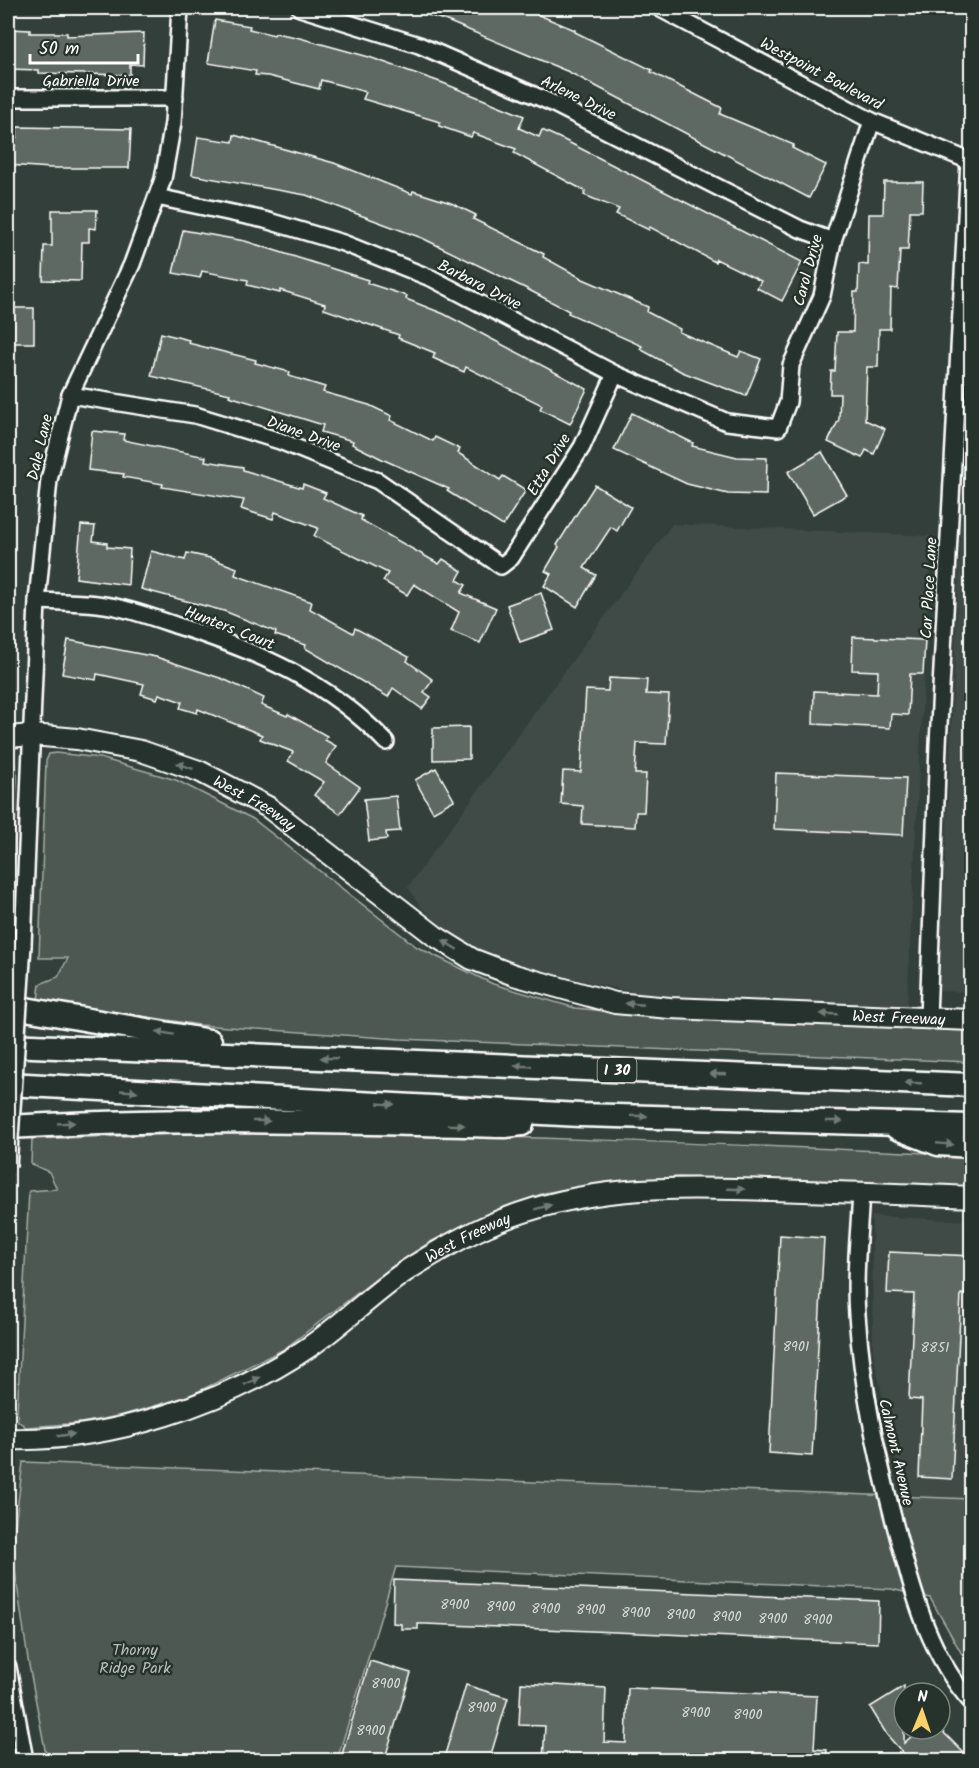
<svg xmlns="http://www.w3.org/2000/svg" width="979" height="1768" font-family="Kalam,sans-serif">
<style>
.built{fill:#404c47}
.green{fill:#4d5853;stroke:#a6aca9;stroke-width:1.5}
.building{fill:#5f6964;stroke:#fff;stroke-width:1.5}
.lines{fill:none;stroke-linecap:round;stroke-linejoin:round}
.minor-casing{stroke:#fff;stroke-width:20}
.major-casing{stroke:#fff;stroke-width:24}
.highway-casing{stroke:#fff;stroke-width:27}
.minor{stroke:#26332d;stroke-width:15}
.major{stroke:#26332d;stroke-width:20}
.highway{stroke:#26332d;stroke-width:22}
.minor-bridge-casing{stroke:#fff;stroke-width:20;stroke-linecap:butt}
.minor-bridge{stroke:#26332d;stroke-width:15}
.oneway{fill:#727a76}
.labels{text-anchor:middle;stroke-width:5;stroke-linejoin:round;paint-order:stroke}
.number-label{font-size:14px;fill:#d7dad8}
.shield{fill:#26332d;stroke:#bec2c0;stroke-width:1.5}
.shield-label{font-size:15px;font-weight:bold;fill:#fff}
.street-label{font-size:16px;fill:#fff;stroke:#26332d}
.park-label{font-size:16px;fill:#b8bcba;stroke:#26332d}
</style>
<rect width="100%" height="100%" fill="#333f3a"/>
<filter id="ink" filterUnits="userSpaceOnUse"><feTurbulence type="fractalNoise" baseFrequency=".0167" numOctaves="2"/><feDisplacementMap in="SourceGraphic" scale="12" xChannelSelector="R" yChannelSelector="G"/><feConvolveMatrix kernelMatrix="1 2 1 2 8 2 1 2 1" color-interpolation-filters="sRGB"/></filter>
<g filter="url(#ink)">
<g class="built">
<polygon points="966,421 972,421 972,992 939,991"/>
<polygon points="672,524 931,536 907,1005 646,995 505,963 461,943 420,906 408,887"/>
<polygon points="872,1216 971,1221 971,1499 903,1495 873,1351"/>
</g>
<g class="green">
<polygon points="8,752 12,753 17,775 10,948 8,948"/>
<polygon points="56,753 100,758 176,780 253,819 417,947 493,984 575,1008 637,1014 971,1028 971,1062 400,1039 200,1025 38,1000 40,984 58,977 68,958 39,958 46,761 49,754"/>
<path d="M 216,1133 C 468,1133 720,1144 971,1155 L 971,1189 L 679,1177 L 601,1183 L 544,1193 L 487,1214 L 430,1242 L 393,1266 L 284,1349 L 189,1396 L 123,1415 L 81,1423 L 26,1427 L 18,1421 L 17,1412 L 29,1191 L 57,1189 L 49,1172 L 31,1164 L 32,1139 Z"/>
<polygon points="23,1462 971,1499 971,1670 930,1598 891,1589 396,1567 337,1760 47,1760 28,1660 12,1550"/>
</g>
<g class="building">
<polygon points="412,8 522,8 575,30 575,32 652,70 651,72 722,108 720,114 794,145 792,148 826,165 809,198 569,72 447,21 412,10"/>
<polygon points="215,20 250,26 249,29 274,35 275,33 296,37 369,57 443,83 524,116 519,128 539,137 542,130 566,141 802,262 782,301 757,288 761,281 716,259 715,262 650,227 649,230 616,214 619,209 584,195 585,191 514,153 516,149 473,133 471,137 439,126 440,122 363,99 366,92 321,80 319,89 268,76 255,75 256,71 208,63"/>
<polygon points="8,29 30,30 30,33 67,33 67,36 144,33 143,65 130,64 130,75 39,73 39,70 8,69"/>
<polygon points="17,127 131,129 129,168 51,168 8,165 8,136 17,137"/>
<polygon points="234,135 334,163 412,194 413,191 451,203 476,215 473,219 544,254 543,257 583,279 648,307 647,312 680,329 679,332 738,357 741,351 761,359 746,396 682,372 640,349 642,346 568,313 569,311 527,289 422,238 306,195 192,175 198,137 233,142"/>
<polygon points="884,182 923,182 922,211 910,211 908,250 900,250 898,289 891,288 890,329 879,329 878,367 867,367 865,420 885,429 874,454 866,450 862,458 828,442 839,419 840,394 830,394 831,371 835,371 837,332 853,332 854,292 858,292 859,264 868,265 869,214 883,214"/>
<polygon points="52,210 97,210 96,229 89,228 89,242 82,242 81,281 43,280 44,246 52,246"/>
<polygon points="183,230 245,241 368,280 367,283 407,296 406,299 444,314 587,389 570,424 540,409 542,405 466,367 464,372 433,358 435,353 398,338 399,335 324,309 325,304 280,290 280,293 247,285 248,280 202,271 200,278 173,273"/>
<rect x="8" y="308" width="26" height="35"/>
<polygon points="161,333 189,340 188,343 256,360 255,363 290,372 289,376 325,387 323,392 369,405 392,416 390,420 433,441 435,437 460,449 458,453 500,480 503,476 526,490 503,526 447,491 449,489 384,460 352,444 353,441 321,432 323,425 229,396 230,394 151,376"/>
<polygon points="632,413 693,443 692,446 737,457 767,458 766,495 728,494 687,484 614,450"/>
<polygon points="92,431 124,434 123,440 206,457 205,461 243,467 243,470 302,488 303,484 326,493 323,498 362,516 361,520 439,564 443,559 462,571 457,580 466,585 461,593 496,608 480,643 451,631 459,612 414,584 407,595 383,581 388,573 314,536 318,528 275,512 273,519 241,509 244,500 162,487 163,484 123,477 124,474 88,470"/>
<polygon points="822,452 847,495 813,514 788,472"/>
<polygon points="595,485 631,507 617,531 611,527 584,568 596,575 577,607 544,586 551,574 545,571 559,547 557,545"/>
<polygon points="81,525 95,526 93,541 107,543 107,547 130,549 128,585 76,578"/>
<polygon points="151,551 185,560 187,553 210,558 237,568 235,575 312,602 310,609 353,633 355,628 409,657 407,661 433,680 424,692 431,697 422,709 393,688 388,697 305,648 306,645 275,635 276,632 224,611 141,589"/>
<polygon points="541,593 554,630 520,642 507,605"/>
<polygon points="853,637 925,640 923,674 910,674 908,715 891,714 890,728 813,724 814,691 877,694 878,671 852,670"/>
<polygon points="68,640 156,657 223,679 264,698 261,705 287,716 288,714 327,736 325,740 336,746 326,763 360,787 340,814 314,795 324,782 288,761 293,752 260,739 262,735 198,709 197,713 180,708 182,702 159,694 157,699 141,694 144,684 97,674 96,680 62,674"/>
<polygon points="609,678 647,680 646,694 669,695 666,744 637,743 635,774 646,774 644,812 636,812 635,827 582,824 583,806 561,804 563,771 581,772 586,690 608,691"/>
<polygon points="469,727 469,759 433,760 433,728"/>
<polygon points="436,768 454,800 433,812 415,780"/>
<polygon points="776,773 906,778 903,835 774,829"/>
<polygon points="396,796 400,831 386,832 387,839 369,841 364,799"/>
<polygon points="780,1235 824,1238 812,1456 769,1453"/>
<polygon points="889,1252 972,1256 972,1295 961,1294 952,1479 919,1477 922,1400 909,1399 914,1294 887,1293"/>
<polygon points="394,1580 879,1601 878,1643 425,1624 418,1624 418,1629 401,1629 401,1624 393,1623"/>
<polygon points="370,1661 411,1673 384,1761 340,1761"/>
<polygon points="521,1683 606,1688 604,1742 626,1743 628,1688 817,1696 814,1749 827,1750 826,1761 543,1761 545,1726 519,1725"/>
<polygon points="466,1685 508,1698 489,1761 443,1761"/>
<polygon points="904,1686 904,1743 920,1729 940,1729 972,1761 910,1761 887,1735 870,1707"/>
</g>
<g class="lines">
<defs>
<g id="minor">
<polyline points="300,8 419,45 552,103 800,229 833,241"/>
<polyline points="659,8 872,121 972,162"/>
<polyline points="8,98 175,98"/>
<polyline points="157,197 265,220 343,243 433,279 615,374 727,422 778,428 788,402 791,365 822,296 833,241 872,121"/>
<polyline points="70,395 195,415 280,441 378,481 501,566 511,558 582,447 615,374"/>
<path d="M 37,601 C 57,602 77,602 97,604 C 125,607 154,618 181,627 C 259,652 329,682 386,742"/>
<polyline points="23,945 37,601 49,480 70,395 132,264 163,179 173,123 180,8"/>
<polyline points="928,1018 938,744 969,161"/>
<path d="M 861,1192 C 859,1233 854,1274 857,1315 C 862,1387 877,1456 895,1525 C 912,1588 927,1653 972,1703"/>
<polyline points="8,1667 25,1760"/>
</g>
<g id="major">
<path id="s1" d="M 8,737 L 32,735 L 77,739 L 141,751 L 199,771 L 268,807 L 435,936 L 472,959 L 514,975 L 615,1003 L 670,1008 L 972,1020"/>
<path id="s2" d="M 8,1439 C 109,1442 225,1404 309,1347 C 343,1324 372,1294 406,1271 C 431,1255 460,1238 487,1226 C 583,1184 669,1187 771,1190 C 838,1192 905,1194 972,1197"/>
</g>
<g id="highway">
<polyline points="8,1006 210,1041"/>
<polyline points="8,1045 972,1085"/>
<polyline points="8,1084 580,1115 972,1126"/>
<path d="M 8,1127 C 173,1117 339,1122 505,1126 L 522,1124"/>
<polyline points="897,1128 938,1144 972,1146"/>
</g>
</defs>
<use href="#minor" class="minor-casing"/>
<use href="#major" class="major-casing"/>
<use href="#highway" class="highway-casing"/>
<use href="#minor" class="minor"/>
<use href="#major" class="major"/>
<use href="#highway" class="highway"/>
<defs>
<polyline id="minor-bridge" points="8,1167 23,945"/>
</defs>
<use href="#minor-bridge" class="minor-bridge-casing"/>
<use href="#minor-bridge" class="minor-bridge"/>
</g>
<defs><path id="oneway-solid" d="M-6-.8H1V-3.2L6.5 0L1 3.2V.8H-6Z" transform="scale(1.5)"/></defs>
<g class="oneway">
<use href="#oneway-solid" transform="translate(185 766) rotate(-161)"/>
<use href="#oneway-solid" transform="translate(450 945) rotate(-148)"/>
<use href="#oneway-solid" transform="translate(634 1004) rotate(-175)"/>
<use href="#oneway-solid" transform="translate(829 1014) rotate(-178)"/>
<use href="#oneway-solid" transform="translate(165 1033) rotate(-170)"/>
<use href="#oneway-solid" transform="translate(329 1058) rotate(-178)"/>
<use href="#oneway-solid" transform="translate(523 1066) rotate(-178)"/>
<use href="#oneway-solid" transform="translate(718 1074) rotate(-178)"/>
<use href="#oneway-solid" transform="translate(913 1083) rotate(-178)"/>
<use href="#oneway-solid" transform="translate(129 1091) rotate(3)"/>
<use href="#oneway-solid" transform="translate(386 1104) rotate(3)"/>
<use href="#oneway-solid" transform="translate(639 1116) rotate(1)"/>
<use href="#oneway-solid" transform="translate(261 1121) rotate(1)"/>
<use href="#oneway-solid" transform="translate(834 1121) rotate(1)"/>
<use href="#oneway-solid" transform="translate(66 1123) rotate(-3)"/>
<use href="#oneway-solid" transform="translate(456 1125) rotate(1)"/>
<use href="#oneway-solid" transform="translate(945 1144) rotate(5)"/>
<use href="#oneway-solid" transform="translate(736 1189) rotate(2)"/>
<use href="#oneway-solid" transform="translate(543 1207) rotate(-15)"/>
<use href="#oneway-solid" transform="translate(252 1381) rotate(-26)"/>
<use href="#oneway-solid" transform="translate(66 1435) rotate(-8)"/>
</g>
</g>
<g class="labels">
<g class="number-label">
<text x="796" y="1351">8901</text>
<text x="935" y="1352">8851</text>
<text x="455" y="1609">8900</text>
<text x="501" y="1611">8900</text>
<text x="546" y="1613">8900</text>
<text x="591" y="1614">8900</text>
<text x="636" y="1617">8900</text>
<text x="681" y="1619">8900</text>
<text x="727" y="1621">8900</text>
<text x="773" y="1623">8900</text>
<text x="818" y="1624">8900</text>
<text x="386" y="1688">8900</text>
<text x="482" y="1712">8900</text>
<text x="696" y="1717">8900</text>
<text x="748" y="1719">8900</text>
<text x="371" y="1735">8900</text>
</g>
<rect class="shield" x="597.5" y="1058" width="39" height="24" rx="4.5"/>
<g class="shield-label">
<text x="617" y="1075">I 30</text>
</g>
<g class="street-label">
<text transform="translate(822 73) rotate(28)" y="6">Westpoint Boulevard</text>
<text x="91" y="86">Gabriella Drive</text>
<text transform="translate(579 97) rotate(26)" y="6">Arlene Drive</text>
<text transform="translate(807 270) rotate(-75)" y="6">Carol Drive</text>
<text transform="translate(480 284) rotate(27)" y="6">Barbara Drive</text>
<text transform="translate(304 433) rotate(20)" y="6">Diane Drive</text>
<text transform="translate(39 447) rotate(-77)" y="6">Dale Lane</text>
<text transform="translate(548 464) rotate(-59)" y="6">Etta Drive</text>
<text transform="translate(928 588) rotate(-87)" y="6">Car Place Lane</text>
<text transform="translate(230 627) rotate(21)" y="6">Hunters Court</text>
<text dy="6" stroke="none"><textPath href="#s1" startOffset="260">West Freeway</textPath></text>
<text dy="6" stroke="none"><textPath href="#s1" startOffset="962">West Freeway</textPath></text>
<text dy="6" stroke="none"><textPath href="#s2" startOffset="513">West Freeway</textPath></text>
<text transform="translate(897 1452) rotate(77)" y="6">Calmont Avenue</text>
</g>
<g class="park-label">
<text x="135" y="1655">Thorny<tspan x="135" dy="18">Ridge Park</tspan></text>
</g>
</g>
<rect width="979" height="1768" fill="none" stroke="#26332d" stroke-width="30"/>
<rect x="15" y="15" width="949" height="1738" fill="none" stroke="#fff" stroke-width="2" filter="url(#ink)"/>
<g transform="translate(922 1711) rotate(2)"><circle r="28" fill="#26332d" stroke="#7d8581" stroke-width="1.5"/>
<path d="M0-4.5L10 22L0 15L-10 22Z" fill="#ffd166"/>
<text y="-9" font-size="16" font-weight="bold" text-anchor="middle" fill="#ffffff">N</text>
</g>
<path d="M30 54v9h108v-9" fill="none" stroke="#ffffff" stroke-width="3"/>
<text x="39" y="54" font-size="18" fill="#ffffff" stroke="#26332d" stroke-width="4.5" paint-order="stroke">50 m</text>
</svg>
